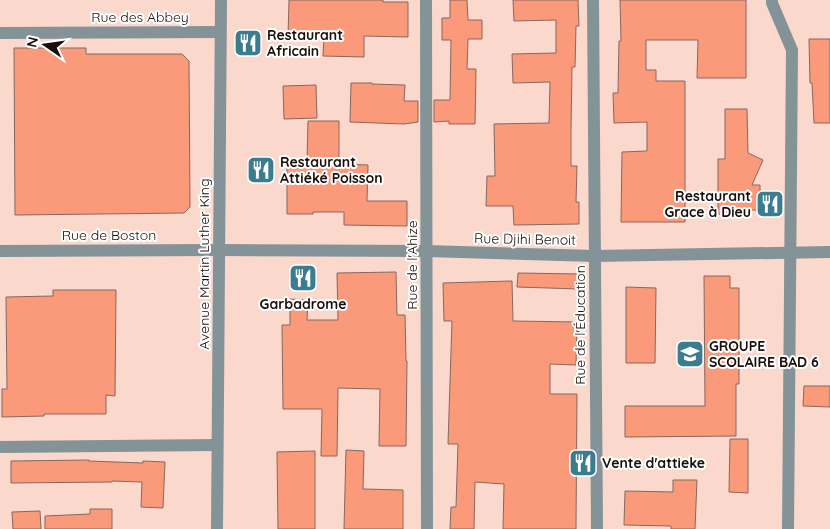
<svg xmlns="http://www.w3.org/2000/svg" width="830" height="529" font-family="Quicksand,sans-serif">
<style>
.building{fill:#fb9a7a;stroke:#86685e}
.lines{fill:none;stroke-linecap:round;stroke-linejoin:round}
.minor{stroke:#849398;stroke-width:12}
.tertiary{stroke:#849398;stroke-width:12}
.labels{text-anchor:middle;stroke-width:4;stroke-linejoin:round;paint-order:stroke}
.street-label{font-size:14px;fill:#190e0a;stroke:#fff}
.poi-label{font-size:14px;font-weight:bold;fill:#190e0a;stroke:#fff;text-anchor:start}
</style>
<rect width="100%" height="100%" fill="#fad8cc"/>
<g class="building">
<polygon points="289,0 383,0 383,2 408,2 408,37 364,36 364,57 323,56 324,38 288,37"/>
<polygon points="450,0 467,0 468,20 482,20 482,39 468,39 467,69 476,69 475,124 449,124 449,121 434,122 434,100 450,100 451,40 442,40 442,18 450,18"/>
<polygon points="513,0 578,0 579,26 576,26 575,67 572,67 571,129 571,166 577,166 576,202 579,202 579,224 514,225 513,206 486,206 487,176 495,176 494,124 549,123 550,82 513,83 512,54 556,53 556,20 514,21"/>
<polygon points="620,0 746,0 746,78 697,78 698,40 646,40 646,70 656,70 656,81 685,81 685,222 621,222 622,152 647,151 647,122 614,123 613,93 618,93 619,41 621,41"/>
<polygon points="809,39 830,39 830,123 814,123 812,83 810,83"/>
<polygon points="14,48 86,48 86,54 182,54 189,61 190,207 184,213 15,215"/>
<polygon points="351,83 372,83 372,84 405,85 404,101 418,101 418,122 404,124 350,122"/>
<polygon points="316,85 317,118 284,119 283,86"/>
<polygon points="725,109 747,109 748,153 763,160 752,185 760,185 760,210 741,210 741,214 718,214 718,159 725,159"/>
<polygon points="308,121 339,121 339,164 368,165 367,201 407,201 407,226 344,225 344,212 313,212 313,214 287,214 287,161 307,161"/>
<polygon points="396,272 397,315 405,315 406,361 407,361 406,446 379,446 380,389 338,388 337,456 321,456 322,409 283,409 282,325 290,325 290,299 308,300 307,320 338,320 337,273"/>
<polygon points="518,273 579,274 579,289 517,287"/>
<polygon points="704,276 730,276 730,288 739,288 739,384 736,384 736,436 625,437 625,406 705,406"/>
<polygon points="512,281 513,321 577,322 576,365 550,364 550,394 577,394 576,529 503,529 504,484 475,482 474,529 450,529 451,507 456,507 458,444 448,444 452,321 444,321 443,283"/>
<polygon points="626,287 656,288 655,363 626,363"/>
<polygon points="53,290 116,290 115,396 106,395 106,414 44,414 44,416 2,417 2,389 7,389 6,297 53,296"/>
<polygon points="804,386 830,386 830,407 803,406"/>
<polygon points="730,439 748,439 748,493 729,492"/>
<polygon points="346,450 364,451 363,489 403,490 403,529 344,529"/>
<polygon points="315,451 315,529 278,529 277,452"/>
<polygon points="89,460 89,461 143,463 143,461 165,462 163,508 141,507 142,482 112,481 112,482 11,483 11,461"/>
<polygon points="673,480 697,480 695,529 671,529 671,526 624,525 625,491 673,492"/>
<polygon points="90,509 112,509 112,529 45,529 45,516 90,514"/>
<polygon points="40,511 41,529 13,529 12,512"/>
</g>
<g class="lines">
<g class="minor">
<polyline points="426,0 427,529"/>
<polyline points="593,0 597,529"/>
<polyline points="772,0 772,3 792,50 788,529"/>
<polyline points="0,33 220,32"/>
<polyline points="0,251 219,250 427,251 595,256 830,252"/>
<polyline points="0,447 217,445"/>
</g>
<polyline class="tertiary" points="217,529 221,0"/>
</g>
<defs>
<symbol id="restaurant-square" viewBox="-11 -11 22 22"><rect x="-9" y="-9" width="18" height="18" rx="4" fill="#3b7d8f" stroke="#fff"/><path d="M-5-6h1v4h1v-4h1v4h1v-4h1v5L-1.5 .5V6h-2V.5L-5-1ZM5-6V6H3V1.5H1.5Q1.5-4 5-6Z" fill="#fff"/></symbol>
<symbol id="school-square" viewBox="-11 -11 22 22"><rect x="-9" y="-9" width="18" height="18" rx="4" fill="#3b7d8f" stroke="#fff"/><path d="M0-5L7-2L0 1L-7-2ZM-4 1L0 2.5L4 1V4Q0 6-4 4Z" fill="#fff"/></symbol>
</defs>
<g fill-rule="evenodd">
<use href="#restaurant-square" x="232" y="27" width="32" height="32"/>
<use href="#restaurant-square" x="245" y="154" width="32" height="32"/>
<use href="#restaurant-square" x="754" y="188" width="32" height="32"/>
<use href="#restaurant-square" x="287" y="262" width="32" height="32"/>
<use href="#school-square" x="674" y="338" width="32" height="32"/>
<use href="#restaurant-square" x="567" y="447" width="32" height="32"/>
</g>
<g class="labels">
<g class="street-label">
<text x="140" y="22">Rue des Abbey</text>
<text x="109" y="240">Rue de Boston</text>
<text transform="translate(525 239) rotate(1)" y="5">Rue Djihi Benoit</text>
<text transform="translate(204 264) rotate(-90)" y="5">Avenue Martin Luther King</text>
<text transform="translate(412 265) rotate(-90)" y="5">Rue de l'Ahize</text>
<text transform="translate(580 325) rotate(-90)" y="5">Rue de l'Éducation</text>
</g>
<g class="poi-label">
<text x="267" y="40">Restaurant<tspan x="267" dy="16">Africain</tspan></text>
<text x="280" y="167">Restaurant<tspan x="280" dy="16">Attiéké Poisson</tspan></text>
<text x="751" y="201" text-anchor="end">Restaurant<tspan x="751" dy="16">Grace à Dieu</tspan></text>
<text x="303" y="309" text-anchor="middle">Garbadrome</text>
<text x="709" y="351">GROUPE<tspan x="709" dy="16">SCOLAIRE BAD 6</tspan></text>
<text x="602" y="468">Vente d'attieke</text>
</g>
</g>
<g transform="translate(45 45) rotate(283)" stroke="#ffffff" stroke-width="4" paint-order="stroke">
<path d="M0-4L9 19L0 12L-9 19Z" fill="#190e0a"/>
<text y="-8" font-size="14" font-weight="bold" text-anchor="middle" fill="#190e0a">N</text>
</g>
</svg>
